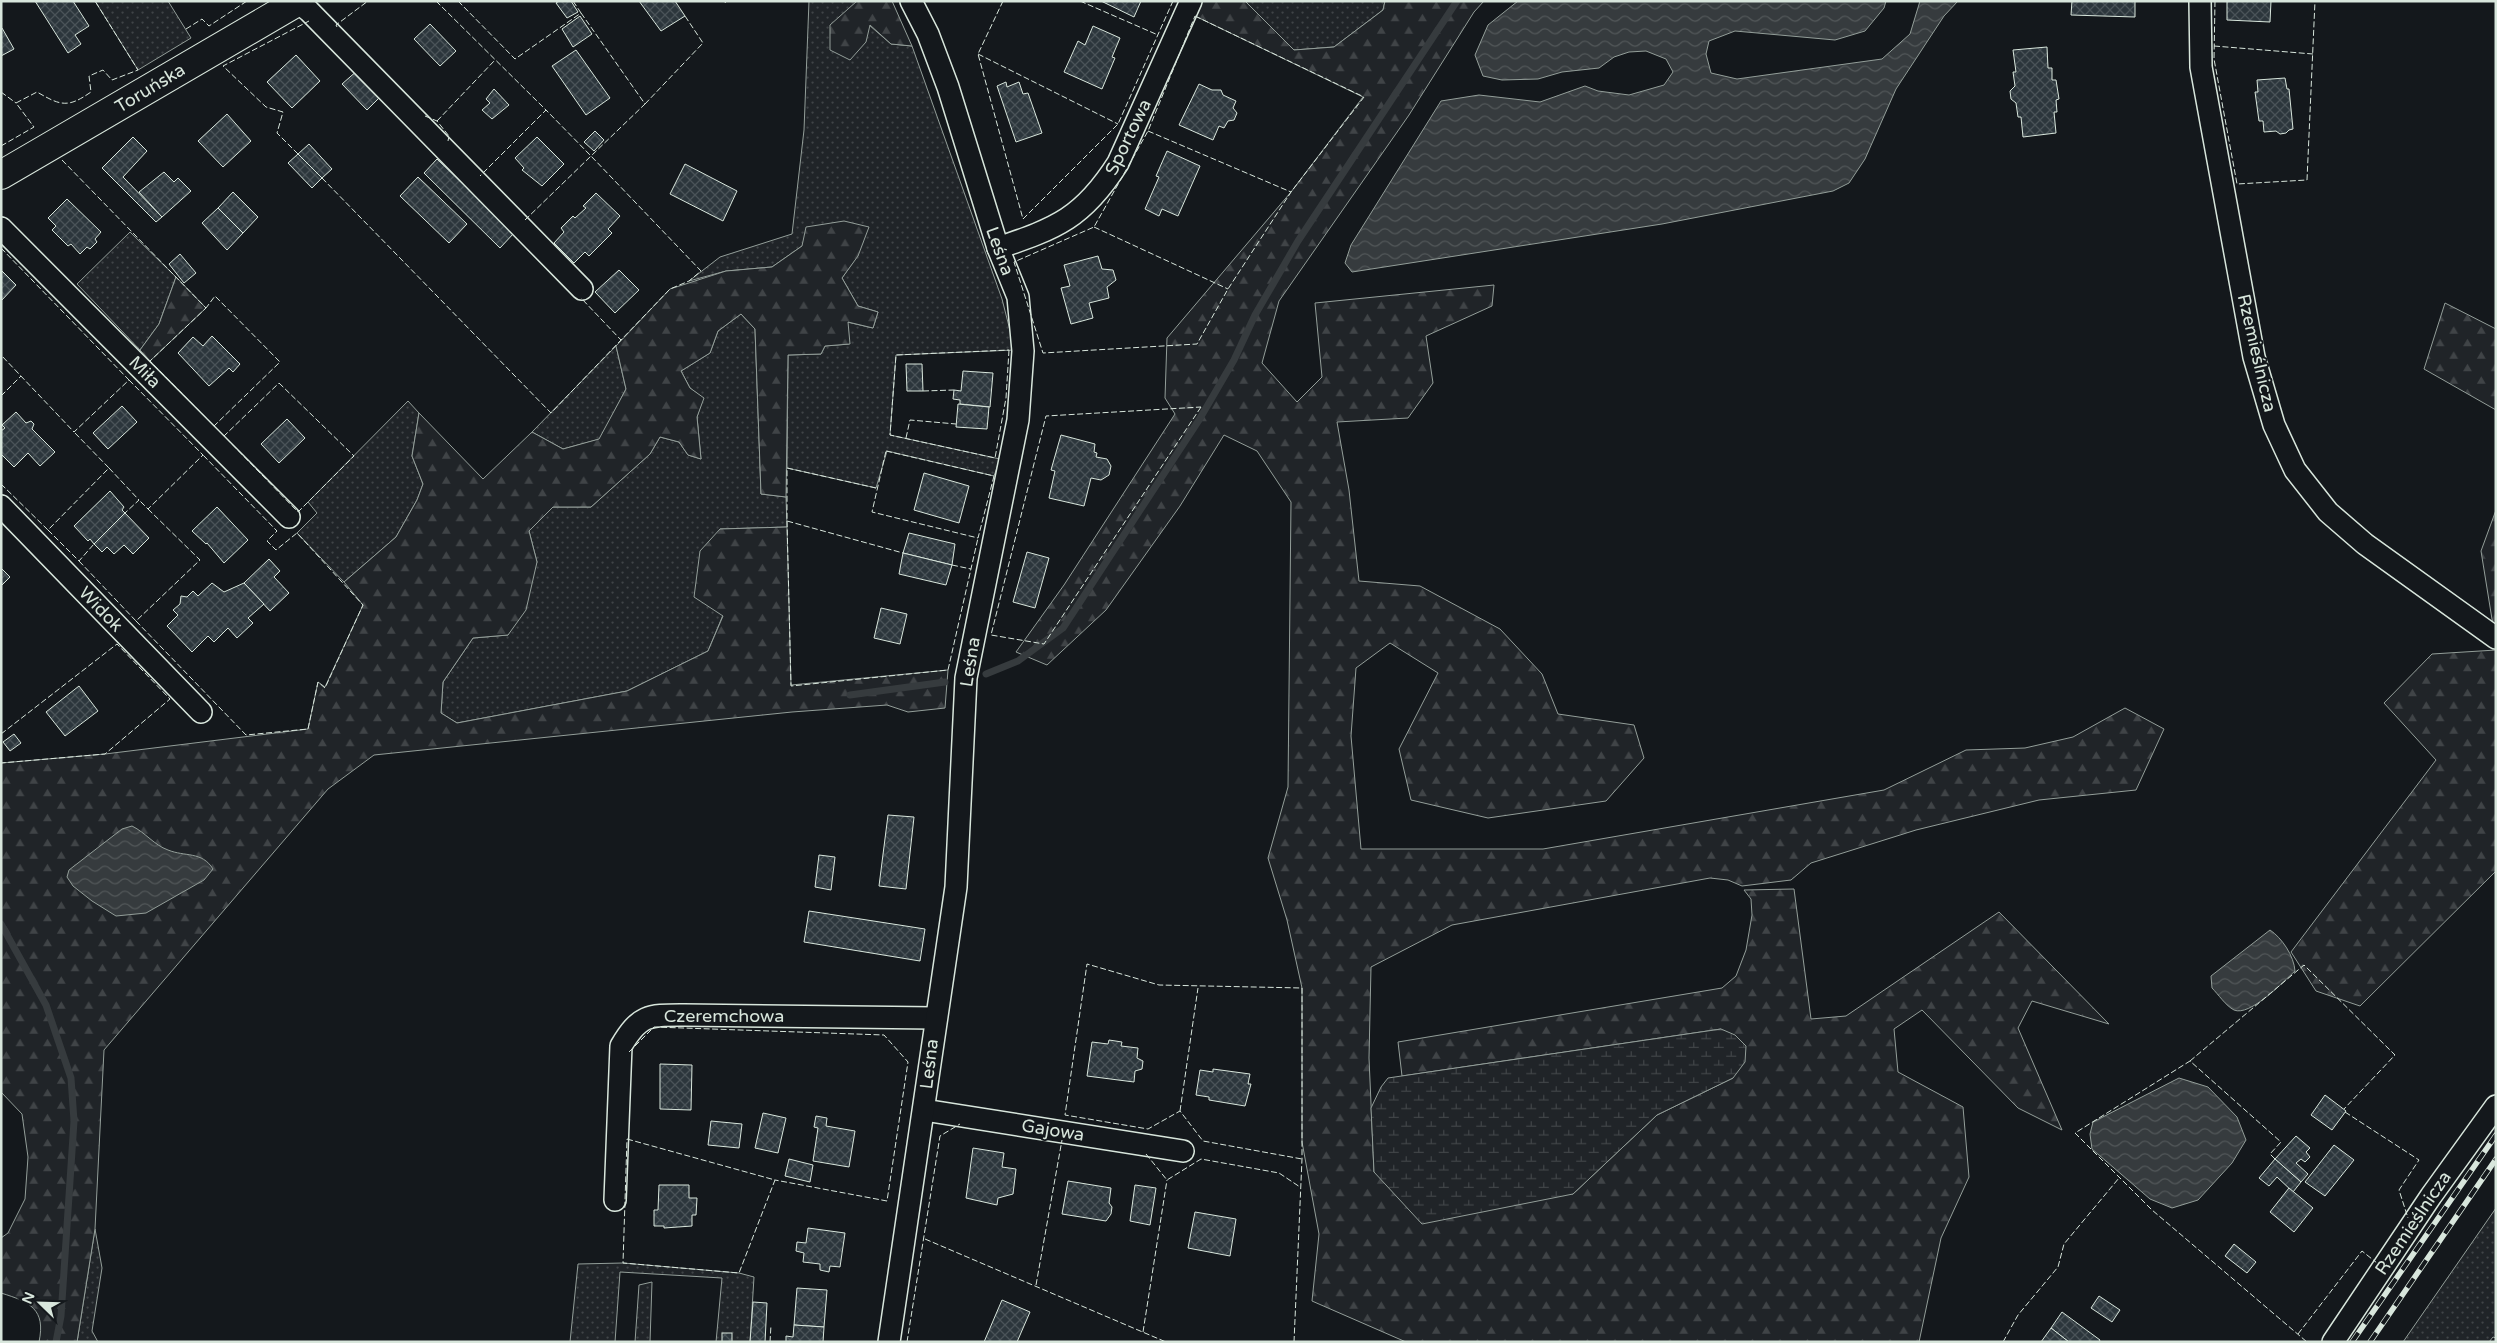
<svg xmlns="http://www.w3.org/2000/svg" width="2497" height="1343" font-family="'Varela Round',sans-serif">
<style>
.green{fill:url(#green-dots);stroke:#939e99}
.forest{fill:url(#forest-firs);stroke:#939e99}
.wetland{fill:url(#wetland-marsh);stroke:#939e99}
.water{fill:url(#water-waves);stroke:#939e99}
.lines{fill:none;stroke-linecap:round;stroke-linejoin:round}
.stream{stroke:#363b3e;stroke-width:7}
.building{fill:url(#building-cross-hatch);stroke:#d8e6dc}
.street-casing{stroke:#d8e6dc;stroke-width:24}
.secondary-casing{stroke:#d8e6dc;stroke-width:30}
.street{stroke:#14181c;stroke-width:21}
.secondary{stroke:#14181c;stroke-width:28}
.rail-casing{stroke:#d8e6dc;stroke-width:5.5}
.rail{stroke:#14181c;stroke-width:4;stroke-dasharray:11;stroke-linecap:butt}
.fence{stroke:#d8e6dc;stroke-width:1;stroke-dasharray:6 2.5;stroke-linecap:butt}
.labels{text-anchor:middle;stroke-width:4;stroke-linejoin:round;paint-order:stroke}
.street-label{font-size:18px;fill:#d8e6dc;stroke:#14181c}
</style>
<defs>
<pattern id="green-dots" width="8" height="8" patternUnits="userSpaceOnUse" patternTransform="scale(1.25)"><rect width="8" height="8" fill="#202428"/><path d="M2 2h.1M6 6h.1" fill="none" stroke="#404447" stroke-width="1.8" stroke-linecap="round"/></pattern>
<pattern id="forest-firs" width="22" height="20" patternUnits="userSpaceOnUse" patternTransform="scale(1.25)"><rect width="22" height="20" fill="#202428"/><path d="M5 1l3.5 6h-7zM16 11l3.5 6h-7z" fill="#404447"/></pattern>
<pattern id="wetland-marsh" width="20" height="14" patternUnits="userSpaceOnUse" patternTransform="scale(1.25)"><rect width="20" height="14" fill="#202428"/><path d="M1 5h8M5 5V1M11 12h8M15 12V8" fill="none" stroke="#404447"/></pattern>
<pattern id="water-waves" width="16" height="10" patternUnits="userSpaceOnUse" patternTransform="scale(1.25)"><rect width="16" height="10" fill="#363b3e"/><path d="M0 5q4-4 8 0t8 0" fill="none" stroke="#525759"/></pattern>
<pattern id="building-cross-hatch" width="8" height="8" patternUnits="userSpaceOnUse" patternTransform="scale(1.25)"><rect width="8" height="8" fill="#2c363c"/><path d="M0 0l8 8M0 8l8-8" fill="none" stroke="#4a5358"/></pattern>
</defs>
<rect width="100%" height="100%" fill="#14181c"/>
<g class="green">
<polygon points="95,1 168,1 191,38 138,70"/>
<polygon points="809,1 857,1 869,25 891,44 912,46 1002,299 1015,350 896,355 890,435 1000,459 994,476 887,451 876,488 787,468 788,355 821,354 825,346 849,344 847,322 873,328 878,312 858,306 842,278 858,255 802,246 772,267 726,271 689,281 720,257 792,234 804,130"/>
<polygon points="1245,1 1385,1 1383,10 1334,47 1294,50"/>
<polygon points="130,232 176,277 159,324 140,350 77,284"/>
<polygon points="741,314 755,329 761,494 786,497 787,527 720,529 723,615 708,651 627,691 457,723 441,713 443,682 473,638 508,635 537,562 529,531 553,507 591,507 650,454 660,437 679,442 688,455 701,459 697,417 703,398 690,388 681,371 710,353 718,331"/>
<polygon points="616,346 626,389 600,439 563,449 532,432"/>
<polygon points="408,401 419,413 412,456 423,484 417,500 396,537 344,582 297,533 317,513 308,502"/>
<polygon points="2496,1208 2496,1338 2493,1337 2489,1342 2403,1342"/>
<polygon points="95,1229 102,1268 92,1331 98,1342 77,1342"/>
<polygon points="623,1263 739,1273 754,1277 750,1342 716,1342 722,1278 620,1272 615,1342 570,1342 578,1264"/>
<polygon points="652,1282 650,1342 635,1342 639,1285"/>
</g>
<g class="forest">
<polygon points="857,1 892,1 912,46 891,44 870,25 866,42 850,60 830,50 830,25"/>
<polygon points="1202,1 1245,1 1294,50 1334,47 1383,10 1385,1 1484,1 1474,12 1409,115 1279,301 1262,363 1297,402 1322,377 1315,303 1494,285 1492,306 1426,336 1433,383 1408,418 1337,422 1349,490 1359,581 1420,586 1500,629 1542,674 1558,714 1634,725 1644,758 1606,801 1488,818 1411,800 1399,749 1438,673 1390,643 1356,668 1351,736 1361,849 1543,849 1884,790 1966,750 2025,748 2073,737 2125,708 2164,729 2136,790 2039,800 1916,830 1811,863 1791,880 1742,886 1728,880 1710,878 1452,925 1371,967 1369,1058 1374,1172 1573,1194 1657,1115 1733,1078 1721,1029 1402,1076 1398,1042 1722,988 1736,976 1746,950 1752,915 1751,899 1744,890 1794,889 1811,1019 1846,1016 1999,912 2109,1024 2032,1001 2018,1028 2062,1130 2018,1108 1922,1010 1894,1029 1898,1072 1963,1107 1969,1177 1941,1238 1919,1342 1406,1342 1312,1301 1319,1234 1302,1142 1302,988 1287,920 1268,858 1288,787 1291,502 1257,451 1224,435 1180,506 1106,610 1047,665 1016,652 1064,585 1175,414 1165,398 1167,338 1291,192 1363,97 1195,16"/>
<path d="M 844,221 L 869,227 L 858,256 L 842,278 L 858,306 L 878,312 L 873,328 L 848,322 L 850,344 L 825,346 L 821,354 L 788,355 L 786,497 L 761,494 L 755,329 L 741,314 L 718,331 L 710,353 L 681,371 L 690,388 L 704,398 L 697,417 L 701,459 L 688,455 L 679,442 L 660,437 L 650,454 L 591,507 L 553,507 L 529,531 L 537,562 L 526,610 L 508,635 L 473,638 L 443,682 L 441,713 L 457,723 L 627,691 L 708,651 L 723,616 L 694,597 L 700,551 L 720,529 L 787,527 L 791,685 L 948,670 L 945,708 L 908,712 L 887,705 L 792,712 L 374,755 L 328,789 L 104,1050 L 95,1229 L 77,1342 L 39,1342 C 46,1309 30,1302 1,1293 L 1,1238 L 8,1233 L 25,1199 L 28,1157 L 22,1114 L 1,1092 L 1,763 L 105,754 L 308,729 L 318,682 L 325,687 L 363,605 L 344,582 L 396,537 L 417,500 L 423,484 L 412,456 L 419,413 L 483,479 L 532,432 L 563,449 L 599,439 L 626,389 L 616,346 L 670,289 L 726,271 L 772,267 L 802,246 L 806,227 Z"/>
<polygon points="176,277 206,308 150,361 140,350 159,324"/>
<polygon points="2445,303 2496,329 2496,410 2424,369"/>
<polygon points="2496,510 2496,644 2481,551"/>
<polygon points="2496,650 2496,871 2360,1006 2316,991 2291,952 2436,760 2384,703 2432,654"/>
</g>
<polygon class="wetland" points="1721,1029 1735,1035 1746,1046 1745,1062 1733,1078 1657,1115 1573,1194 1422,1224 1374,1172 1371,1108 1381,1087 1388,1078"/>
<g class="water">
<polygon points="1518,1 1886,1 1884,8 1865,31 1835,40 1735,31 1709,41 1706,54 1711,73 1737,79 1882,59 1910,34 1920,1 1958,1 1944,16 1896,89 1865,159 1849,183 1833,191 1662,224 1352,272 1345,263 1351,245 1441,101 1479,95 1540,102 1585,86 1598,91 1629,95 1664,85 1673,72 1666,59 1646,51 1629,52 1614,57 1599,68 1562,72 1538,79 1502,80 1483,76 1475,55 1488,25"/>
<path d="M 132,826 C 146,833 154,845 168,850 C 185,857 202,851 213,869 L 204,880 L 146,913 L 116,916 L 92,901 L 73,886 L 67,877 L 69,870 L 122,829 Z"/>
<path d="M 2270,930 C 2282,938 2294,956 2295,971 C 2284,981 2250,1017 2234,1010 C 2226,1006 2218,994 2212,988 L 2211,976 Z"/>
<polygon points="2179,1078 2208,1087 2237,1117 2246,1140 2232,1163 2198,1200 2172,1208 2150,1199 2092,1149 2090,1134 2093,1122"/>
</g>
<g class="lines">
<g class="stream">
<polyline points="986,674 1018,661 1063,628 1199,420 1234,360 1255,315 1298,241 1457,1"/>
<polyline points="850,695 945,682"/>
<polyline points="1,924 46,1005 71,1078 74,1121 61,1316 56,1342"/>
</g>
</g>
<g class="building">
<polygon points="35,1 73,1 89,26 75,35 81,44 68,53"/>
<polygon points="559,1 571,1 578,12 567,18 556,3"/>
<polygon points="639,1 675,1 685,16 661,31"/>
<polygon points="1101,1 1141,1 1134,17"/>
<polygon points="2072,1 2135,1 2135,17 2071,15"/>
<polygon points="2227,1 2271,1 2270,22 2227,20"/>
<polygon points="580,16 592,34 573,47 562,29"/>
<polygon points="430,24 456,51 440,66 414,39"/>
<polygon points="1093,26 1120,38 1112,57 1115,58 1102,89 1064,72 1078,41 1085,45"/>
<polygon points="2,28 14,49 1,56 1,29"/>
<polygon points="2047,47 2048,68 2052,68 2052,80 2056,80 2059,99 2056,100 2057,112 2054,112 2056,133 2023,137 2021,117 2018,117 2016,103 2011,99 2010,91 2015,86 2013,72 2016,72 2013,50"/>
<polygon points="576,50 610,98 586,115 552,66"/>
<polygon points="296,55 320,81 292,108 267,82"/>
<polygon points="358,70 382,95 367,110 342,84"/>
<polygon points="2285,78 2287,89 2289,89 2293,129 2289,130 2286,133 2280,134 2276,131 2264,132 2263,121 2259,121 2255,92 2258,92 2257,80"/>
<polygon points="1006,82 1007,87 1019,82 1023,94 1028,93 1042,133 1016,142 997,86"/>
<polygon points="1199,84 1212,90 1221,90 1223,95 1236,101 1233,108 1237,113 1234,120 1228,121 1224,128 1219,126 1213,140 1179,125"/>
<polygon points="494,89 509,105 492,119 482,110 490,103 486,99"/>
<polygon points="227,114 251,141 223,167 198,141"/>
<polygon points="595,131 604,140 594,151 584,142"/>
<polygon points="133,137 147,151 123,177 162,217 156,222 102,168"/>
<polygon points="537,137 564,164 542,186 522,170 524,168 515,158"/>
<polygon points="309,144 332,169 322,178 298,154"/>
<polygon points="1167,151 1200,166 1178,216 1162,209 1159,216 1145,209 1159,177 1156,176"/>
<polygon points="298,154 322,178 312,188 288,163"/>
<polygon points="437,159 514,233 500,248 424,173"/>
<polygon points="685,164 737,191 723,221 670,194"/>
<polygon points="164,172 174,182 178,178 191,191 162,217 139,192"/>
<polygon points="418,177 467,224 449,243 400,196"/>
<polygon points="233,192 258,217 243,233 218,208"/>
<polygon points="596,193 620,216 608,229 612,233 589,256 585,252 574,263 554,243 564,232 561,228 573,216 575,218 586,208 583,206"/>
<polygon points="67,199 101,232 95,239 97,242 90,249 87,247 80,254 71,244 68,246 52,230 56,226 48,218"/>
<polygon points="218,208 243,233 227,250 202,223"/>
<polygon points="180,254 196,273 184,283 169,264"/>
<polygon points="1098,256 1102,269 1113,270 1116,280 1107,287 1109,298 1089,303 1093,318 1071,324 1061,288 1070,286 1064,265"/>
<polygon points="1,270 16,285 1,301"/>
<polygon points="619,270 639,290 615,313 595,292"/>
<polygon points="212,336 240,364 233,372 229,368 209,386 178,353 193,337 203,346"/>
<polygon points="906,364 922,364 923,391 907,391"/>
<polygon points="963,371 993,373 990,407 960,404 960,400 953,399 954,390 961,391"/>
<polygon points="958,404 989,407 987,429 956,427"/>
<polygon points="122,406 137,422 108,449 93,433"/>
<polygon points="16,412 26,423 31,421 34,424 32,429 55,452 40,466 28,453 14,467 1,454 1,431 5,428 2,425"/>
<polygon points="287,419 305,438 279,463 261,444"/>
<polygon points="1061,435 1095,444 1094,452 1097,453 1096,457 1107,459 1111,466 1109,475 1101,480 1091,478 1084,506 1049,498 1055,471 1051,470"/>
<polygon points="924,473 969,486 959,523 914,510"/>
<polygon points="110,491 124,507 122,510 125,513 94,544 90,539 88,541 74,526"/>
<polygon points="217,507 248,540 224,563 207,543 206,544 192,531"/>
<polygon points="125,513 149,538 133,554 124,545 114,554 107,547 102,552 94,544"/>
<polygon points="909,533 955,544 952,565 903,553"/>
<polygon points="1027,552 1049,558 1035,608 1013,602"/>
<polygon points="903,553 952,565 946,585 899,574"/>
<polygon points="269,559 280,571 274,577 289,593 270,611 244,583"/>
<polygon points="1,568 10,577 1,586"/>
<polygon points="212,583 224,592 244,583 264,604 248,618 253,623 237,638 228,628 214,642 208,636 192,652 167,626 178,615 173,610 180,604 181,596 187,597 193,591 198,596"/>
<polygon points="881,608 907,614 900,644 874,638"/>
<polygon points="79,686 98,711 65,736 46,712"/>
<polygon points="14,734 21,743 10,751 3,742"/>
<polygon points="888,815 914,817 906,889 879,886"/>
<polygon points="819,855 835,857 831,890 815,887"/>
<polygon points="809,911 925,929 920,961 804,942"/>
<polygon points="1109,1040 1122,1042 1121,1046 1138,1048 1137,1058 1143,1061 1142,1069 1135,1071 1134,1082 1087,1076 1092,1042 1108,1044"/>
<polygon points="660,1064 692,1065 691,1110 660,1109"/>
<polygon points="1213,1069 1250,1074 1248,1084 1251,1084 1245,1106 1209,1100 1209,1097 1196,1095 1200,1070 1213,1072"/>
<polygon points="2325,1095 2346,1111 2332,1130 2311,1115"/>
<polygon points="763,1113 786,1118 778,1153 755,1148"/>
<polygon points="816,1116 827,1118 826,1126 855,1131 849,1167 813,1161 818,1128 814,1127"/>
<polygon points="711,1121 742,1124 739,1148 708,1145"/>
<polygon points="2296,1136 2310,1148 2306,1152 2310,1157 2305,1162 2301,1159 2296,1163 2308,1174 2301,1182 2275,1159"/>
<polygon points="2334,1145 2354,1160 2325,1196 2305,1182"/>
<polygon points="973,1148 1004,1153 1002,1167 1016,1169 1013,1194 998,1198 997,1205 966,1198"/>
<polygon points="789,1159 813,1165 810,1182 785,1176"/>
<polygon points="2275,1159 2301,1182 2293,1192 2277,1177 2269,1186 2259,1178"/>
<polygon points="1068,1181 1111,1188 1109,1203 1112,1207 1111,1214 1106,1221 1062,1214"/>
<polygon points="659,1185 689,1185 689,1198 697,1198 696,1215 692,1215 692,1226 664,1228 664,1226 654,1226 654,1210 658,1210"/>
<polygon points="1135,1185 1156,1188 1150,1225 1130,1221"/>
<polygon points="2289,1188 2313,1208 2294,1232 2270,1212"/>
<polygon points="1195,1212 1236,1219 1230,1256 1188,1248"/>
<polygon points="808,1228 845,1233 840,1267 830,1266 829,1272 820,1270 820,1264 803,1262 804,1253 796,1251 797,1242 806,1243"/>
<polygon points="2234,1244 2256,1262 2247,1273 2225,1256"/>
<polygon points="797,1288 827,1290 824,1327 794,1325"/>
<polygon points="2099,1296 2120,1310 2112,1322 2091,1308"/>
<polygon points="1002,1300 1030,1312 1017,1342 984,1342"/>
<polygon points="753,1302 767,1303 765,1342 750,1342"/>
<polygon points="2062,1312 2100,1340 2099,1342 2069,1342 2051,1328"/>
<polygon points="794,1325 824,1327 823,1342 786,1342 786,1336 793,1337"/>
<polygon points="2051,1328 2069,1342 2041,1342"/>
<rect x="722" y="1333" width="10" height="9"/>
</g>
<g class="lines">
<defs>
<g id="street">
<polyline points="2200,1 2201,67 2254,357 2274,425 2295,470 2328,512 2365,544 2496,638"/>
<polyline points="298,2 309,11 582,289"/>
<polyline points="1,228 289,517"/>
<path d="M 998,248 C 1057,228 1083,218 1118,163 L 1191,1"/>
<polyline points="1,506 201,712"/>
<polyline points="924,1110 1183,1151"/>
<path d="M 615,1200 L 621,1046 C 640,1014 649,1015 684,1015 L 935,1018"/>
<polyline points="889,1342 956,887 966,678 1018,420 1023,351 1018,297 998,248 948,87 928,34 911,1"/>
<polyline points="2333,1342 2431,1196 2496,1106"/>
</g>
<polyline id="secondary" points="1,175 299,1"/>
</defs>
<use href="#street" class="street-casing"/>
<use href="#secondary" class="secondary-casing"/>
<use href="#street" class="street"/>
<use href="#secondary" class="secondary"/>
<defs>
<g id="rail">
<polyline points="2352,1342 2496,1135"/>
<polyline points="2370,1342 2496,1159"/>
</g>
</defs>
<use href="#rail" class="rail-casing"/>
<use href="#rail" class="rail"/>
<g class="fence">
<polyline points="436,1 546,110 480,176"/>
<polyline points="458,1 515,59 581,13 573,1"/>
<polyline points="1003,1 978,54 1023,219 1118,124 1173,1"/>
<polyline points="1080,1 1158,35"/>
<polyline points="2215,1 2214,59 2237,184 2307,180 2315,1"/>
<polyline points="725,3 726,1"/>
<polyline points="581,13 645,104 591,156 701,271 689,281 670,289 621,340 581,298"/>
<polygon points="1195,16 1364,97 1291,192 1228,289 1197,344 1043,353 1014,262 1094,227 1148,131"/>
<polyline points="337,27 336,25 368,1"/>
<polyline points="186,29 202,19 209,26 247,1"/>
<polyline points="2214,46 2313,54"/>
<polyline points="978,54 1118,124"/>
<polyline points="1,92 16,103"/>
<polyline points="645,104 703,43 685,16"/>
<polyline points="425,116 437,121 449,136 448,141"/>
<polyline points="437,121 495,60"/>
<polyline points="1148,131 1291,192"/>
<path d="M 1,146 L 34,127 L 16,103 L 37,92 C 61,106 68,108 91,92 L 89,76 L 103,70 L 112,80 L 138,70 L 95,1"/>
<polyline points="298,154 277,133 283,112 266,107 223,66 309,21"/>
<polyline points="62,160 206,308 150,361 214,426 280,362 215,296 206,308"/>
<polyline points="322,178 551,413 621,340"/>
<polyline points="525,220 591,156 546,110"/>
<polyline points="1094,227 1228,289"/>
<polyline points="1,248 129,380 74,432 1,355"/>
<polygon points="1009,350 1006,398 995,458 890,435 896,355"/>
<polyline points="129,380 203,455 148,509 139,500"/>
<polygon points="279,383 354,456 298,512 224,436"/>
<polyline points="923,391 954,390"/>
<polyline points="1,396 21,376"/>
<polygon points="1201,407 1044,644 991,635 1046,416"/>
<polyline points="906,438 910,420 956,424"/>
<polygon points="886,451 994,476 978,538 872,512"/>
<polyline points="109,468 139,500 125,513"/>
<polyline points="1,484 48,530 109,468 74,432"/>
<polyline points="876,488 787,468 787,521 903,553"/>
<polyline points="787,521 791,686 948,670 978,538"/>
<polyline points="48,530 79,561 94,544"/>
<polyline points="79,561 136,621 200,560 148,509"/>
<polyline points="952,565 971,569"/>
<polyline points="136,621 246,735 308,729 318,682 325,688 363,605 297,533 276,550 267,541 277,531 203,455"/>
<polyline points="1,734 117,644 170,699 105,754 1,763"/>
<polyline points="629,1052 654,1027 884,1035 908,1062 887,1201 775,1180"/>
<polyline points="2190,1061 2304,965 2395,1055 2344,1109"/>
<polyline points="1180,1111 1198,988"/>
<polyline points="2345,1112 2419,1160 2399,1190 2408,1218"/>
<polygon points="627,1139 775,1180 739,1273 623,1263"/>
<polyline points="1146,1154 1167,1180 1201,1159 1279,1173 1300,1187"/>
<polyline points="2275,1159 2270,1154 2281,1142 2190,1061 2075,1133 2152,1210 2307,1342"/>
<polyline points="925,1239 1166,1342"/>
<polyline points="1036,1285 1062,1140"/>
<polyline points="1143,1332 1167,1180"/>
<polyline points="2298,1334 2362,1251 2377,1263"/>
<polyline points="770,1342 771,1325"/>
<polyline points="907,1342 940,1136 960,1124"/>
<polyline points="1294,1342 1302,1159 1302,988 1159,985 1087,964 1065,1115 1148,1129 1180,1111 1203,1141 1302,1159"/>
<polyline points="2003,1342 2018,1315 2058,1267 2064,1244 2119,1178"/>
</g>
</g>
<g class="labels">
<g class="street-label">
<text transform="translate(150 88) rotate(-31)" y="6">Toruńska</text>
<text transform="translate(1128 137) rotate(-64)" y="6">Sportowa</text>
<text transform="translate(1000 251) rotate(70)" y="6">Leśna</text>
<text transform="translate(2257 353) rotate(77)" y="6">Rzemieślnicza</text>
<text transform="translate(145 372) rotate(45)" y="6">Miła</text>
<text transform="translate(101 609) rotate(46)" y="6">Widok</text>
<text transform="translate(970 662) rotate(-81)" y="6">Leśna</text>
<text x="724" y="1022">Czeremchowa</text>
<text transform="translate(929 1064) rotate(-83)" y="6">Leśna</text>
<text transform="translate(1053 1130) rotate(9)" y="6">Gajowa</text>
<text transform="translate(2413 1223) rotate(-56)" y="6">Rzemieślnicza</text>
</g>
</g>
<rect width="2497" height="1343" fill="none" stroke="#d8e6dc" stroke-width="5"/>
<g transform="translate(40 1303) rotate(293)" stroke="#14181c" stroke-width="4" paint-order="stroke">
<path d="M0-4L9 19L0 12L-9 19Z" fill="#d8e6dc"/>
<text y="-8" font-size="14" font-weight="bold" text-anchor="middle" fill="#d8e6dc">N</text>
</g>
</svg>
